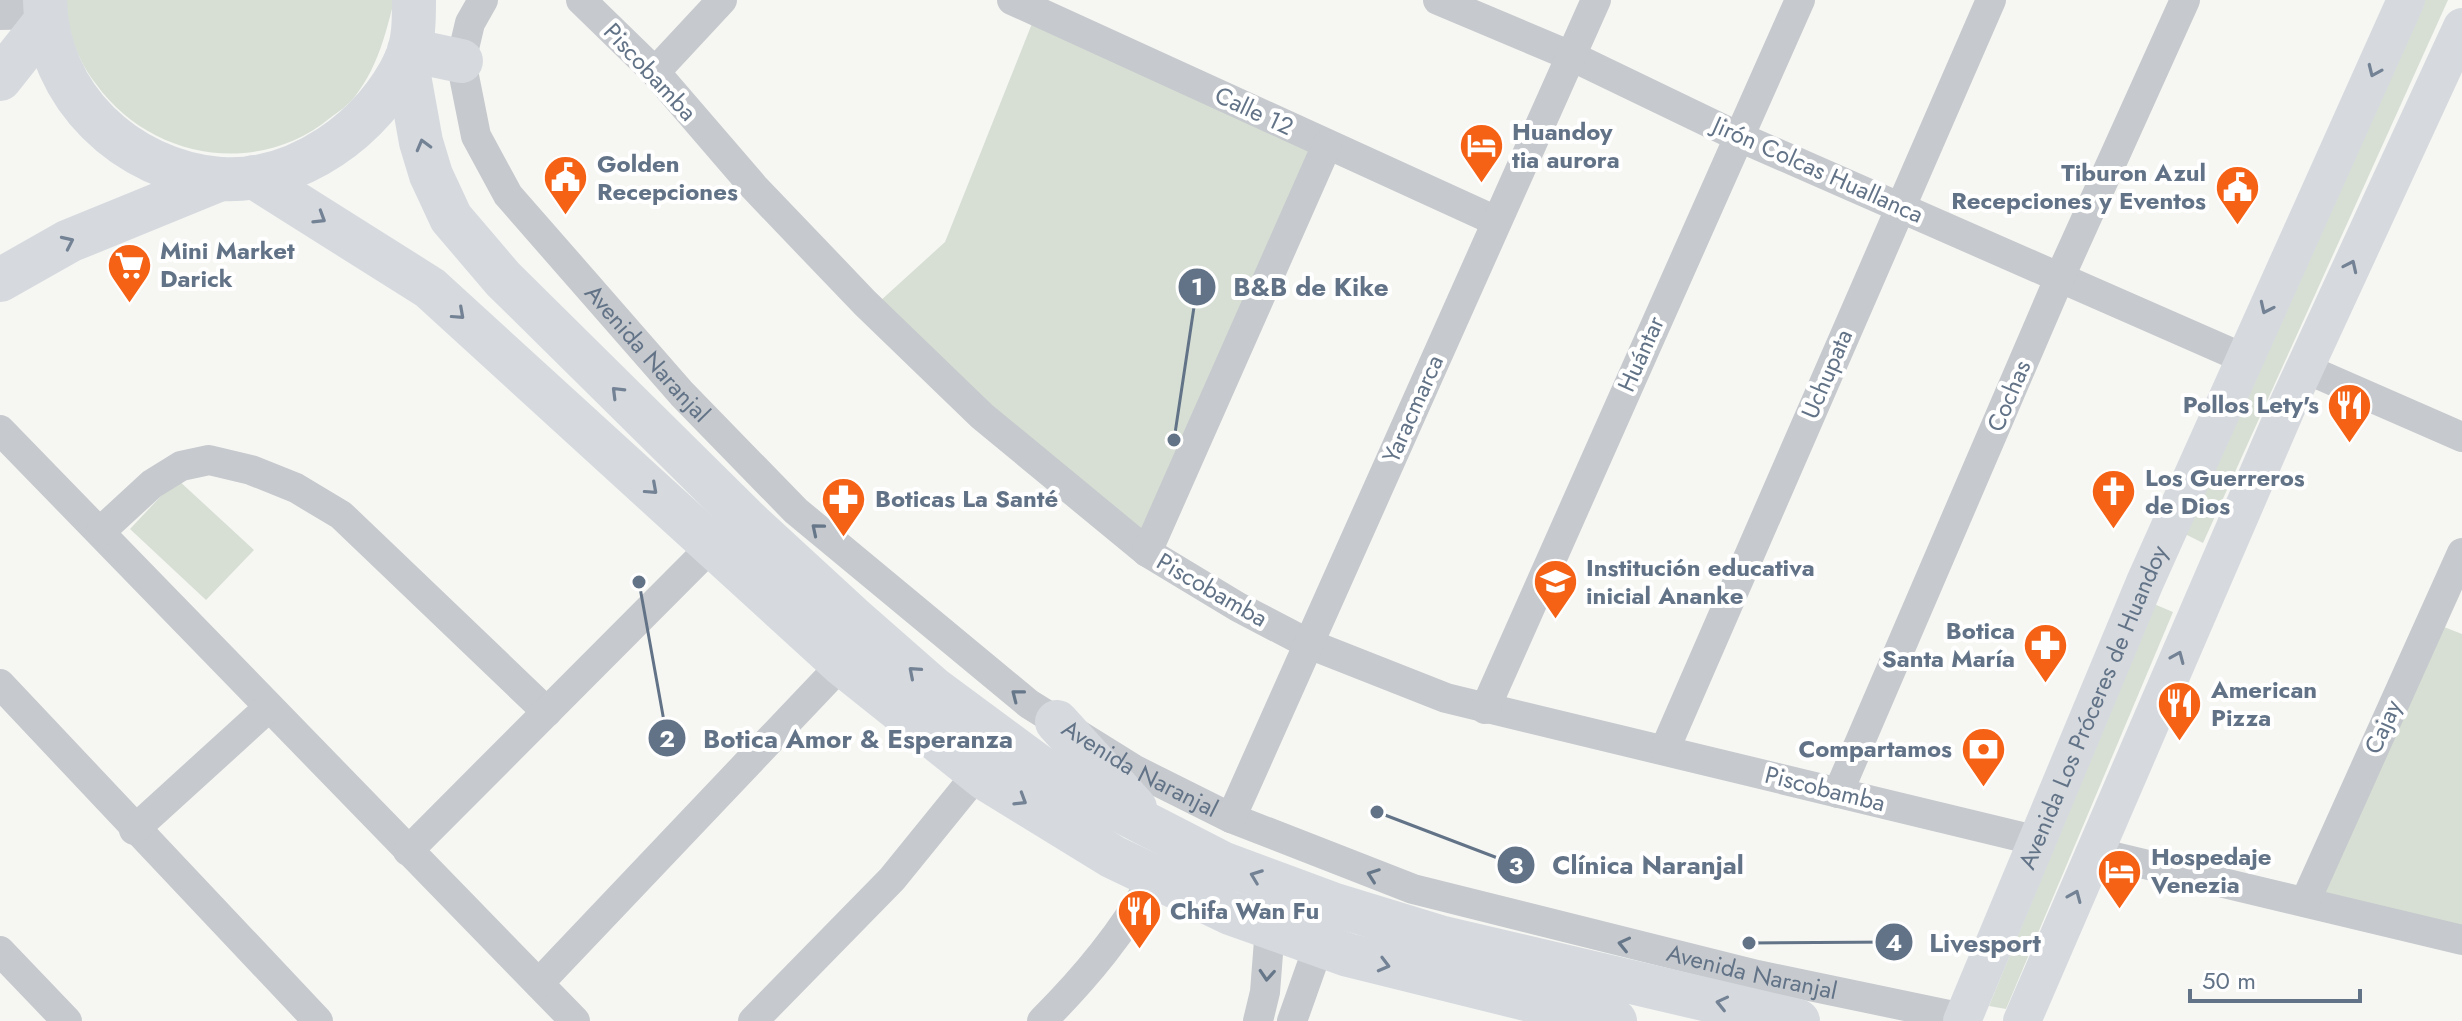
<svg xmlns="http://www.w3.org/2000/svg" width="2462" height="1021" font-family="Jost,sans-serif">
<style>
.green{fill:#d7dfd4}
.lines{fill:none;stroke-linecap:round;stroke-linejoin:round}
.minor{stroke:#c6c9cd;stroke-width:30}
.major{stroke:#d6dadf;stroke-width:38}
.highway{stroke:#d6dadf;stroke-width:44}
.oneway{stroke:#738294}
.oneway2{stroke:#67778a}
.labels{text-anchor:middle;stroke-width:8;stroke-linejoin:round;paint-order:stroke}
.street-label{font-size:24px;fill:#627387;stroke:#fff}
.poi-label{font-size:24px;font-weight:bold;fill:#627387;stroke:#fff;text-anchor:start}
.leader{fill:none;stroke:#627387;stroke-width:3}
.callout-dot{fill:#627387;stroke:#fff;stroke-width:3}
.mark-label{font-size:24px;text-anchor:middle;font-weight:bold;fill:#fff}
.callout-label{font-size:26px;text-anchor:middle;font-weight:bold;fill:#627387;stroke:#fff;stroke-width:8;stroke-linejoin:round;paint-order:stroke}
</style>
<rect width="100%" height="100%" fill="#f6f7f3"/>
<g class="green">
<path d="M 66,0 L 392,0 L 393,5 C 384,40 376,70 353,99 C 347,106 338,112 330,118 C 257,178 150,159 96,84 C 78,61 66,30 66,0 Z"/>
<polygon points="2420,0 2448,0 2203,543 2181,532"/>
<polygon points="1033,21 1314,150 1145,535 993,411 879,302 945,242"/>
<polygon points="177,479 254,550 206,600 130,529"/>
<polygon points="2154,604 2173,612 2006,1009 1989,1006"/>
<polygon points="2439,625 2462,634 2462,927 2319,894"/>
</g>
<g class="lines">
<g class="minor">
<path id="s1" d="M 483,0 L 470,23 L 461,61 L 476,136 L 508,195 L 682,394 L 796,511 L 1029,704 L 1135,770 L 1231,818 L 1413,889 L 1757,975 L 1963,1018"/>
<polyline points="581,0 655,72 754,187 865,303 982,416 1147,552 1238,607 1309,644 1446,698 2038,841"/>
<polyline points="1012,0 1496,221"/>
<polyline points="1438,0 1571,56 1737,136 2243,358"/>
<polyline points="0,15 45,14"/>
<polyline points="655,72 722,0"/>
<polyline points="2304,368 2462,437"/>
<polyline points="0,430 575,1021"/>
<polyline points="101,531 152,484 181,466 209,460 251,470 296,488 341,515 547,712"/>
<polyline points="1147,552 1327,145"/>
<polyline points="0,684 318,1021"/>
<polyline points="1485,709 1800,0"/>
<polyline points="1665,749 1991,0"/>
<polyline points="1838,793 2059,279 2185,0"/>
<polyline points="1231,818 1596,0"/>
<polyline points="134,830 267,709"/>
<polyline points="408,851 714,544"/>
<polyline points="2094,852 2462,940"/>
<polyline points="2305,902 2462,553"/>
<polyline points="0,951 67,1021"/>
<polyline points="539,983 842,664"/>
<polyline points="753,1021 892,879 978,773"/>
<path d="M 1042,1021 C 1087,976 1123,932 1154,877"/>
<polyline points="1258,1021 1265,992 1270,928"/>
<polyline points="1292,1021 1319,945"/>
</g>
<g class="major">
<path id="s2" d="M 1962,1021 L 2145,582 L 2406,0"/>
<polyline points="2022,1021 2289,402 2462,27"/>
</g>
<g class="highway">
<path d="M 45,0 C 47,96 126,171 220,179 C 297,184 375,128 406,60 C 414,42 414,19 414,0"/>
<polyline points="409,50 461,61"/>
<polyline points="406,59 421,142 431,175 451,218 503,279 752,525 852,617 934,689 1049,774 1224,864 1332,904 1443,938 1798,1021"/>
<polyline points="0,79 46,21"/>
<polyline points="254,177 430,288 842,664 986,779 1113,857 1230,913 1348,955 1615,1021"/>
<polyline points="0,280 69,241 221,179"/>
<polyline points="1057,722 1135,808"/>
</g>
</g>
<defs><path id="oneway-chevron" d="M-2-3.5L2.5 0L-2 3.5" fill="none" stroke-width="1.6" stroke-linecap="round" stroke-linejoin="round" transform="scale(2)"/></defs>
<g class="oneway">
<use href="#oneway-chevron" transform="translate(2374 71) rotate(114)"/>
<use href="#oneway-chevron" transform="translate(423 145) rotate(-105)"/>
<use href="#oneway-chevron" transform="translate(320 218) rotate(32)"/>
<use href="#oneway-chevron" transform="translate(68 242) rotate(-25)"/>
<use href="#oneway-chevron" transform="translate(2351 266) rotate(-65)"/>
<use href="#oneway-chevron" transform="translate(2266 308) rotate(115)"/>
<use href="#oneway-chevron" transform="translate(459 314) rotate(42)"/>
<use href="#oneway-chevron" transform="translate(617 392) rotate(-135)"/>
<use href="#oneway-chevron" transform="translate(652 489) rotate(42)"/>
<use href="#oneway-chevron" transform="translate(2178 657) rotate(-67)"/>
<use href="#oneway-chevron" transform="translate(914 672) rotate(-139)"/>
<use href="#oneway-chevron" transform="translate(1021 800) rotate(32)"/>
<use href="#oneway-chevron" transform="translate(1256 876) rotate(-159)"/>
<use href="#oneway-chevron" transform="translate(2075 896) rotate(-67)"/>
<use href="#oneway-chevron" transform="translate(1384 965) rotate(15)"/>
<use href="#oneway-chevron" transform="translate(1722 1003) rotate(-167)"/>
</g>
<g class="oneway2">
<use href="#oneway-chevron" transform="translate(817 529) rotate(-140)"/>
<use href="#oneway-chevron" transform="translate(1017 695) rotate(-142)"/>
<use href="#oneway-chevron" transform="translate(1373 875) rotate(-160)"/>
<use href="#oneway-chevron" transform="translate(1624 944) rotate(-167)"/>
<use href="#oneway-chevron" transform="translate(1267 975) rotate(94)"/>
</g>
<defs>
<symbol id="hotel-pin" viewBox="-11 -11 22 30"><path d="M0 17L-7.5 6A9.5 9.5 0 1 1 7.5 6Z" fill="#f56215" stroke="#fff"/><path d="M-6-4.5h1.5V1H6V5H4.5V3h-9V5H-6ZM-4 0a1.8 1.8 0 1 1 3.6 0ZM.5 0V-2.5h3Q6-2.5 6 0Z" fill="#fff"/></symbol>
<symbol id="civic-pin" viewBox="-11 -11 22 30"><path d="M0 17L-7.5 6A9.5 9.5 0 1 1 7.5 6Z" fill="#f56215" stroke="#fff"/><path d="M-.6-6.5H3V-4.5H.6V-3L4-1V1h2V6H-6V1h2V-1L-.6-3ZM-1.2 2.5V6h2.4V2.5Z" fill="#fff"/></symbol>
<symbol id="supermarket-pin" viewBox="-11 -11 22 30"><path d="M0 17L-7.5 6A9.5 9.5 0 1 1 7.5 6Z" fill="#f56215" stroke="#fff"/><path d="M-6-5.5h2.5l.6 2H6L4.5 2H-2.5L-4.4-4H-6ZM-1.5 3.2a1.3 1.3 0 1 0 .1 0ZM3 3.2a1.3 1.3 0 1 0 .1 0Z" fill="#fff"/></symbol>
<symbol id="restaurant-pin" viewBox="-11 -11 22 30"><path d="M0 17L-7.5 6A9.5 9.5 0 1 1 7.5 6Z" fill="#f56215" stroke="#fff"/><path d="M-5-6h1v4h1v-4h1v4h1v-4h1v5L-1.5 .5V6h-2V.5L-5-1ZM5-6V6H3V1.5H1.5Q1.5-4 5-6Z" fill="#fff"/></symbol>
<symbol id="church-pin" viewBox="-11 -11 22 30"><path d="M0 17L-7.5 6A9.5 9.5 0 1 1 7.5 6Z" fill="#f56215" stroke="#fff"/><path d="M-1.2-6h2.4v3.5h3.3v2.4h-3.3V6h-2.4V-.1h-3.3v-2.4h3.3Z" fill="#fff"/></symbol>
<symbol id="pharmacy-pin" viewBox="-11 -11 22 30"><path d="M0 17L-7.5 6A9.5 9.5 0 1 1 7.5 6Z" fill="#f56215" stroke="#fff"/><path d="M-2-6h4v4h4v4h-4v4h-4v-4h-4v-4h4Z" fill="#fff"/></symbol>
<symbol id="school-pin" viewBox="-11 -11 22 30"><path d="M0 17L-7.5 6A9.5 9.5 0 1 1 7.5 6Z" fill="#f56215" stroke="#fff"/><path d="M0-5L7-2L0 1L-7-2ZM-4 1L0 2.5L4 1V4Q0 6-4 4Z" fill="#fff"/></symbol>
<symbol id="bank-pin" viewBox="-11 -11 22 30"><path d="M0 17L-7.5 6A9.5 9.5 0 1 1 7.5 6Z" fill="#f56215" stroke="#fff"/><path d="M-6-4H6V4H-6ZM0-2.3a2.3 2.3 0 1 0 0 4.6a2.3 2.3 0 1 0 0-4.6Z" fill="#fff"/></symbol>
</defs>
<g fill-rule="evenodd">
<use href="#hotel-pin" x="1456" y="120" width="51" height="69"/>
<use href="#civic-pin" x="540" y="152" width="51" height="69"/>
<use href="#civic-pin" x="2212" y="162" width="51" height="69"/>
<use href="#supermarket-pin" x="104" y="240" width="51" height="69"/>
<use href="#restaurant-pin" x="2324" y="380" width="51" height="69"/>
<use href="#church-pin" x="2088" y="466" width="51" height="69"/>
<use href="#pharmacy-pin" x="818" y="474" width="51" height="69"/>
<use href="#school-pin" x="1530" y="556" width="51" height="69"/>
<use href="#pharmacy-pin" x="2020" y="620" width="51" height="69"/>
<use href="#restaurant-pin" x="2154" y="678" width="51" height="69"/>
<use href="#bank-pin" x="1958" y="724" width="51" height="69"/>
<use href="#hotel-pin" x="2094" y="846" width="51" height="69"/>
<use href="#restaurant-pin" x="1114" y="886" width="51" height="69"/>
</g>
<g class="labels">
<g class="street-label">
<text transform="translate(650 72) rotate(47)" y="8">Piscobamba</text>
<text transform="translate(1254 111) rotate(25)" y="8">Calle 12</text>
<text transform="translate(1818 170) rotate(24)" y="8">Jirón Colcas Huallanca</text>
<text dy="8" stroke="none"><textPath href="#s1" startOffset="420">Avenida Naranjal</textPath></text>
<text transform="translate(1641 354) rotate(-66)" y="8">Huántar</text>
<text transform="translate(1827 374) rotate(-67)" y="8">Uchupata</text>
<text transform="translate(2009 396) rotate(-67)" y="8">Cochas</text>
<text transform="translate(1413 409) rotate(-66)" y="8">Yaracmarca</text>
<text transform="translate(1212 590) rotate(30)" y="8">Piscobamba</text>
<text dy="8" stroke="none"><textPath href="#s2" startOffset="340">Avenida Los Próceres de Huandoy</textPath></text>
<text transform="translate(2383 727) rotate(-66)" y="8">Cajay</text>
<text dy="8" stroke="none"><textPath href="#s1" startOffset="1068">Avenida Naranjal</textPath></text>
<text transform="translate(1825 789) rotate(14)" y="8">Piscobamba</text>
<text dy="8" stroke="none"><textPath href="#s1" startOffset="1716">Avenida Naranjal</textPath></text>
</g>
<g class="poi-label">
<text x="1512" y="140">Huandoy<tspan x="1512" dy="28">tia aurora</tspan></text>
<text x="597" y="172">Golden<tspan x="597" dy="28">Recepciones</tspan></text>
<text x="2206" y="181" text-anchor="end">Tiburon Azul<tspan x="2206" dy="28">Recepciones y Eventos</tspan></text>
<text x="160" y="259">Mini Market<tspan x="160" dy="28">Darick</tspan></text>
<text x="2319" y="413" text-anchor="end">Pollos Lety's</text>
<text x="2145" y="486">Los Guerreros<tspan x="2145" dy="28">de Dios</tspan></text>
<text x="875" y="507">Boticas La Santé</text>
<text x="1586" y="576">Institución educativa<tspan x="1586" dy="28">inicial Ananke</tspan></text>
<text x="2015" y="639" text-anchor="end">Botica<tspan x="2015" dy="28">Santa María</tspan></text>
<text x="2211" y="698">American<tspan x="2211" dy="28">Pizza</tspan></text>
<text x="1952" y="757" text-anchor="end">Compartamos</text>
<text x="2151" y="865">Hospedaje<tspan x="2151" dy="28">Venezia</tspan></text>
<text x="1170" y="919">Chifa Wan Fu</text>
</g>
</g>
<path class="leader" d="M1174 440L1197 287M639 582L667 738M1377 812L1516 865M1749 943L1894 942"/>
<g class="callout-dot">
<circle cx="1174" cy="440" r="8"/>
<circle cx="639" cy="582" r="8"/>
<circle cx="1377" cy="812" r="8"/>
<circle cx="1749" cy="943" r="8"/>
<circle cx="1197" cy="287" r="20"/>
<circle cx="667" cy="738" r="20"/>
<circle cx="1516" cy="865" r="20"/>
<circle cx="1894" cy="942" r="20"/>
</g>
<g class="mark-label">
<text x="1197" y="295">1</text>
<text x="667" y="747">2</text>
<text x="1516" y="874">3</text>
<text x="1894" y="951">4</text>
</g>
<g class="callout-label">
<text x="1311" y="296">B&amp;B de Kike</text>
<text x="858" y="748">Botica Amor &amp; Esperanza</text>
<text x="1648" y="874">Clínica Naranjal</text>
<text x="1985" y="952">Livesport</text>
</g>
<path d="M2190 989v12h170v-12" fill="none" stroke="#627387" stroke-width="4"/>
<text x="2202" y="989" font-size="24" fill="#627387" stroke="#ffffff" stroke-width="6" paint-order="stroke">50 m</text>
</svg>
